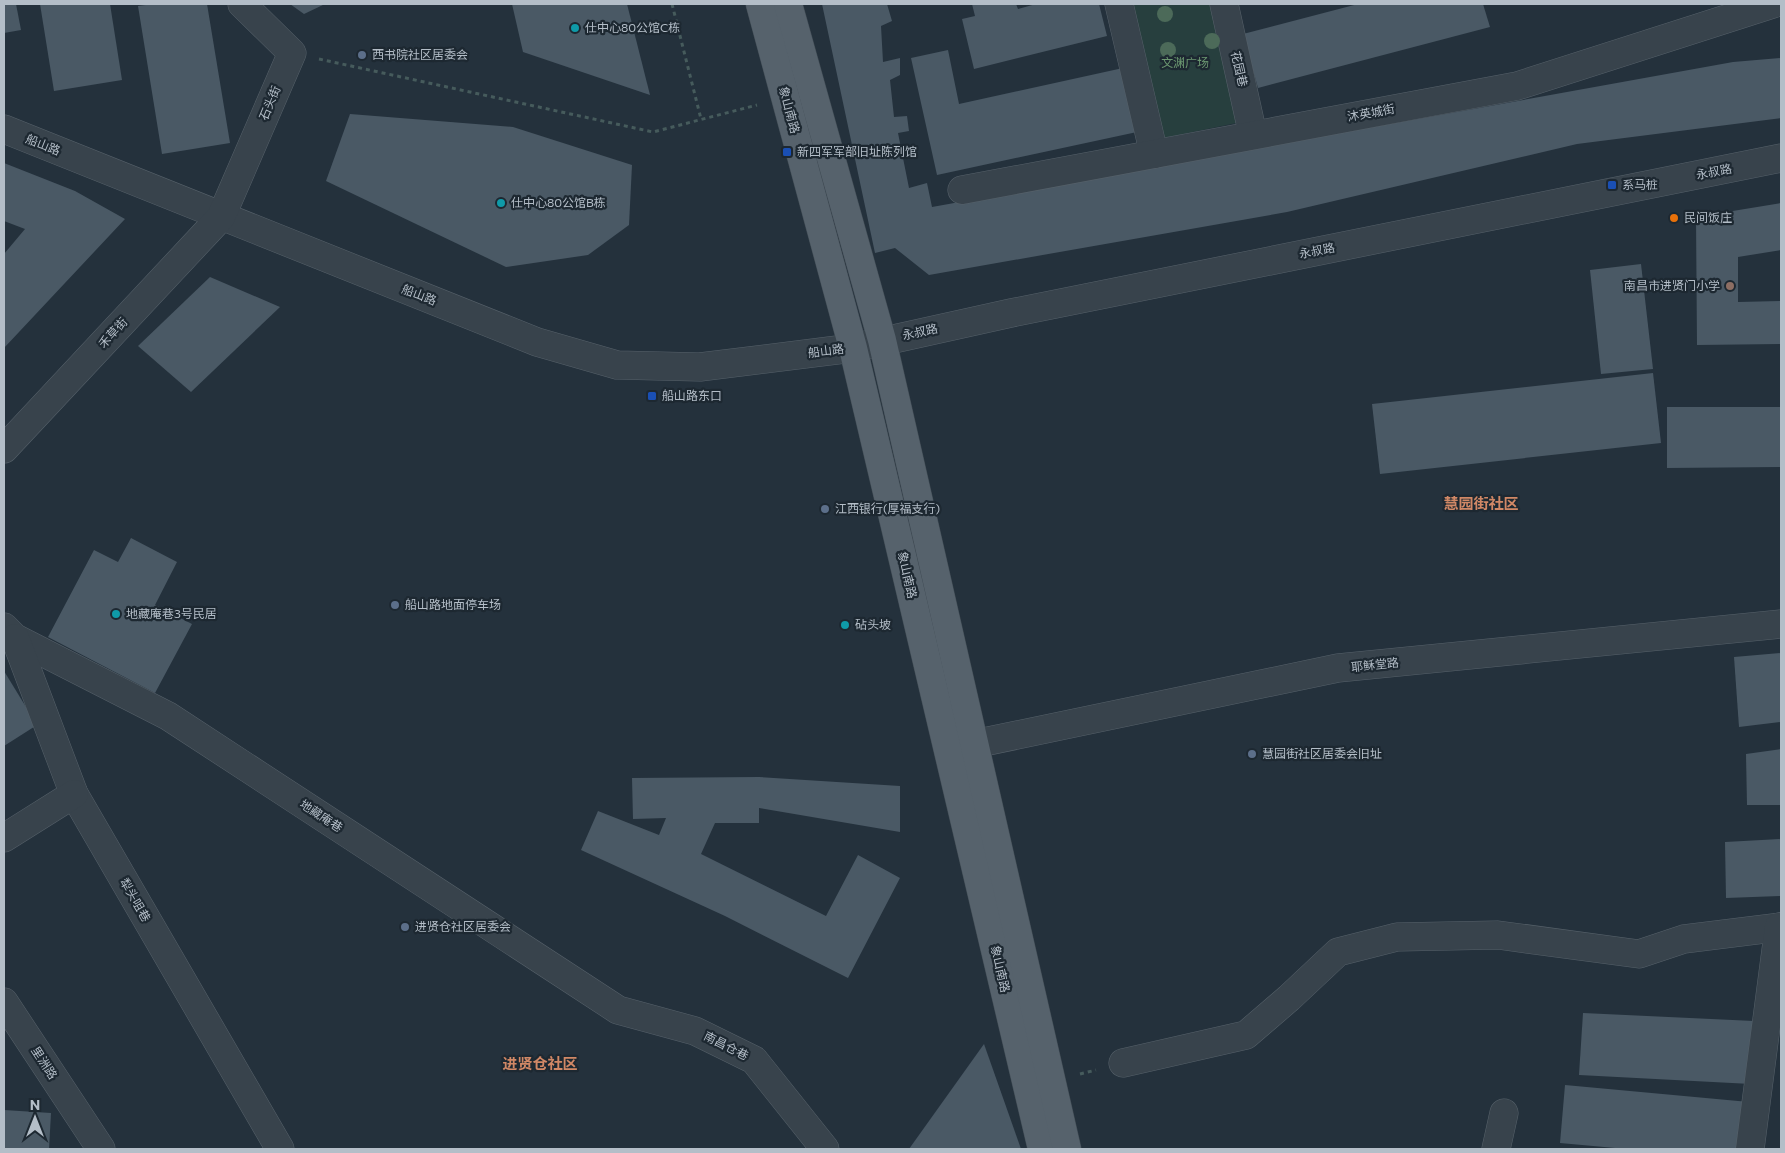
<svg xmlns="http://www.w3.org/2000/svg" width="1785" height="1153" font-family="Commissioner,'Noto Sans SC',sans-serif">
<style>
.green{fill:#273f3e}
.building{fill:#4a5965}
.lines{fill:none;stroke-linecap:round;stroke-linejoin:round}
.minor-casing{stroke:#56616a;stroke-width:29}
.major-casing{stroke:#414c55;stroke-width:29}
.path{stroke:#465b5c;stroke-width:3;stroke-dasharray:4 4;stroke-linecap:butt}
.minor{stroke:#38434c;stroke-width:28}
.major{stroke:#56626c;stroke-width:28}
.tree{fill:#4c6a59}
.culture-dot{fill:#0f9aa8;stroke:#1d2831;stroke-width:2}
.service-dot{fill:#5c6f8a;stroke:#1d2831;stroke-width:2}
.transit-dot{fill:#1a4fb4;stroke:#1d2831;stroke-width:2}
.food-dot{fill:#e8710a;stroke:#1d2831;stroke-width:2}
.education-dot{fill:#8d6e63;stroke:#1d2831;stroke-width:2}
.labels{text-anchor:middle;stroke-width:4.5;stroke-linejoin:round;paint-order:stroke}
.poi-label{font-size:12px;fill:#b4bec8;stroke:#1d2831;text-anchor:start}
.park-label{font-size:12px;fill:#6c9871;stroke:#1d2831}
.street-label{font-size:12px;fill:#b4bec8;stroke:#1d2831}
.quarter-label{font-size:15px;font-weight:bold;fill:#d18866;stroke:#1d2831}
</style>
<rect width="100%" height="100%" fill="#24313c"/>
<polygon class="green" points="1129,4 1215,4 1241,122 1159,139"/>
<g class="building">
<polygon points="4,4 16,4 21,30 4,33"/>
<polygon points="40,4 110,4 122,80 54,91"/>
<polygon points="153,4 207,4 230,143 162,154 138,6"/>
<polygon points="290,4 325,4 304,14"/>
<polygon points="512,4 627,4 650,95 523,52"/>
<polygon points="822,4 887,4 892,21 881,26 883,62 900,58 900,75 890,80 894,117 907,116 909,131 898,133 909,188 927,183 932,207 1733,62 1781,58 1781,118 1577,144 1287,212 929,275 895,248 875,253"/>
<polygon points="972,4 1016,4 1018,9 1036,4 1099,4 1107,36 974,69 962,19 975,16"/>
<polygon points="1358,4 1483,4 1490,27 1258,88 1243,34"/>
<polygon points="948,50 959,104 1123,68 1137,132 937,175 911,58"/>
<polygon points="350,114 513,127 632,165 629,225 588,255 506,267 326,181"/>
<polygon points="4,163 75,191 125,219 4,348 4,254 25,229 4,221"/>
<polygon points="1781,203 1781,250 1738,257 1738,302 1781,301 1781,344 1697,345 1696,217"/>
<polygon points="1641,264 1653,369 1601,374 1590,270"/>
<polygon points="210,277 280,307 191,392 138,346"/>
<polygon points="1653,373 1661,443 1380,474 1372,404"/>
<polygon points="1667,407 1781,407 1781,467 1667,468"/>
<polygon points="131,538 177,562 155,605 192,624 155,693 48,637 94,550 118,562"/>
<polygon points="1781,653 1781,722 1739,727 1734,657"/>
<polygon points="4,671 37,725 4,746"/>
<polygon points="1781,749 1781,805 1747,805 1746,754"/>
<polygon points="759,777 900,786 900,832 759,808 759,823 715,823 701,854 826,916 858,855 900,878 848,978 725,916 581,850 598,811 659,835 666,818 633,819 632,778"/>
<polygon points="1781,839 1781,896 1726,898 1725,842"/>
<polygon points="1583,1013 1754,1021 1751,1084 1579,1075"/>
<polygon points="984,1044 1021,1149 909,1149"/>
<polygon points="1565,1085 1749,1102 1744,1149 1626,1149 1560,1143"/>
<polygon points="4,1110 51,1113 49,1149 4,1149"/>
</g>
<g class="lines">
<defs>
<g id="minor">
<polyline points="1119,4 1154,154"/>
<polyline points="1224,4 1253,135"/>
<polyline points="4,129 537,342 617,365 700,367 853,348 1011,313 1781,158"/>
<polyline points="962,190 1517,86 1773,4"/>
<polyline points="4,449 221,217 292,53 242,4"/>
<polyline points="4,627 15,638 168,716 618,1010 695,1031 754,1060 825,1149"/>
<polyline points="15,638 74,794 280,1149"/>
<polyline points="974,744 1338,668 1781,624"/>
<polyline points="4,838 74,794"/>
<polyline points="4,1002 101,1149"/>
<polyline points="1123,1063 1246,1035 1289,998 1338,952 1397,937 1498,935 1639,954 1684,939 1781,927"/>
<polyline points="1496,1149 1504,1113"/>
<polyline points="1750,1149 1779,927"/>
</g>
<g id="major">
<polyline points="760,4 853,348 1042,1149"/>
<polyline points="788,4 882,340 1067,1149"/>
</g>
</defs>
<use href="#minor" class="minor-casing"/>
<use href="#major" class="major-casing"/>
<g class="path">
<polyline points="672,4 701,119"/>
<polyline points="319,59 653,132 757,105"/>
<polyline points="1080,1074 1096,1070"/>
</g>
<use href="#minor" class="minor"/>
<use href="#major" class="major"/>
</g>
<g class="tree">
<circle cx="1165" cy="14" r="8"/>
<circle cx="1212" cy="41" r="8"/>
<circle cx="1168" cy="50" r="8"/>
</g>
<g class="culture-dot">
<circle cx="575" cy="28" r="5"/>
<circle cx="501" cy="203" r="5"/>
<circle cx="116" cy="614" r="5"/>
<circle cx="845" cy="625" r="5"/>
</g>
<g class="service-dot">
<circle cx="362" cy="55" r="5"/>
<circle cx="825" cy="509" r="5"/>
<circle cx="395" cy="605" r="5"/>
<circle cx="1252" cy="754" r="5"/>
<circle cx="405" cy="927" r="5"/>
</g>
<g class="transit-dot">
<rect x="782" y="147" width="10" height="10" rx="2.5"/>
<rect x="1607" y="180" width="10" height="10" rx="2.5"/>
<rect x="647" y="391" width="10" height="10" rx="2.5"/>
</g>
<circle class="food-dot" cx="1674" cy="218" r="5"/>
<circle class="education-dot" cx="1730" cy="286" r="5"/>
<g class="labels">
<g class="poi-label">
<text x="585" y="32">仕中心80公馆C栋</text>
<text x="372" y="59">西书院社区居委会</text>
<text x="797" y="156">新四军军部旧址陈列馆</text>
<text x="1622" y="189">系马桩</text>
<text x="511" y="207">仕中心80公馆B栋</text>
<text x="1684" y="222">民间饭庄</text>
<text x="1720" y="290" text-anchor="end">南昌市进贤门小学</text>
<text x="662" y="400">船山路东口</text>
<text x="835" y="513">江西银行(厚福支行)</text>
<text x="405" y="609">船山路地面停车场</text>
<text x="126" y="618">地藏庵巷3号民居</text>
<text x="855" y="629">砧头坡</text>
<text x="1262" y="758">慧园街社区居委会旧址</text>
<text x="415" y="931">进贤仓社区居委会</text>
</g>
<g class="park-label">
<text x="1185" y="67">文渊广场</text>
</g>
<g class="street-label">
<text transform="translate(1239 69) rotate(77)" y="4">花园巷</text>
<text transform="translate(270 103) rotate(-67)" y="4">石头街</text>
<text transform="translate(789 110) rotate(75)" y="4">象山南路</text>
<text transform="translate(1371 113) rotate(-10)" y="4">沐英城街</text>
<text transform="translate(43 145) rotate(22)" y="4">船山路</text>
<text transform="translate(1714 172) rotate(-11)" y="4">永叔路</text>
<text transform="translate(1317 251) rotate(-11)" y="4">永叔路</text>
<text transform="translate(419 295) rotate(21)" y="4">船山路</text>
<text transform="translate(920 332) rotate(-12)" y="4">永叔路</text>
<text transform="translate(113 333) rotate(-47)" y="4">禾草街</text>
<text transform="translate(826 351) rotate(-7)" y="4">船山路</text>
<text transform="translate(907 575) rotate(77)" y="4">象山南路</text>
<text transform="translate(1375 665) rotate(-6)" y="4">耶稣堂路</text>
<text transform="translate(321 816) rotate(33)" y="4">地藏庵巷</text>
<text transform="translate(135 900) rotate(60)" y="4">犁头咀巷</text>
<text transform="translate(1000 969) rotate(77)" y="4">象山南路</text>
<text transform="translate(726 1046) rotate(27)" y="4">南昌仓巷</text>
<text transform="translate(44 1063) rotate(57)" y="4">里洲路</text>
</g>
<g class="quarter-label">
<text x="1481" y="509">慧园街社区</text>
<text x="540" y="1069">进贤仓社区</text>
</g>
</g>
<rect width="1785" height="1153" fill="none" stroke="#b4bec8" stroke-width="10"/>
<g transform="translate(35 1118)" stroke="#1d2831" stroke-width="4" paint-order="stroke">
<path d="M0-4L9 19L0 12L-9 19Z" fill="#b4bec8"/>
<text y="-8" font-size="14" font-weight="bold" text-anchor="middle" fill="#b4bec8">N</text>
</g>
</svg>
